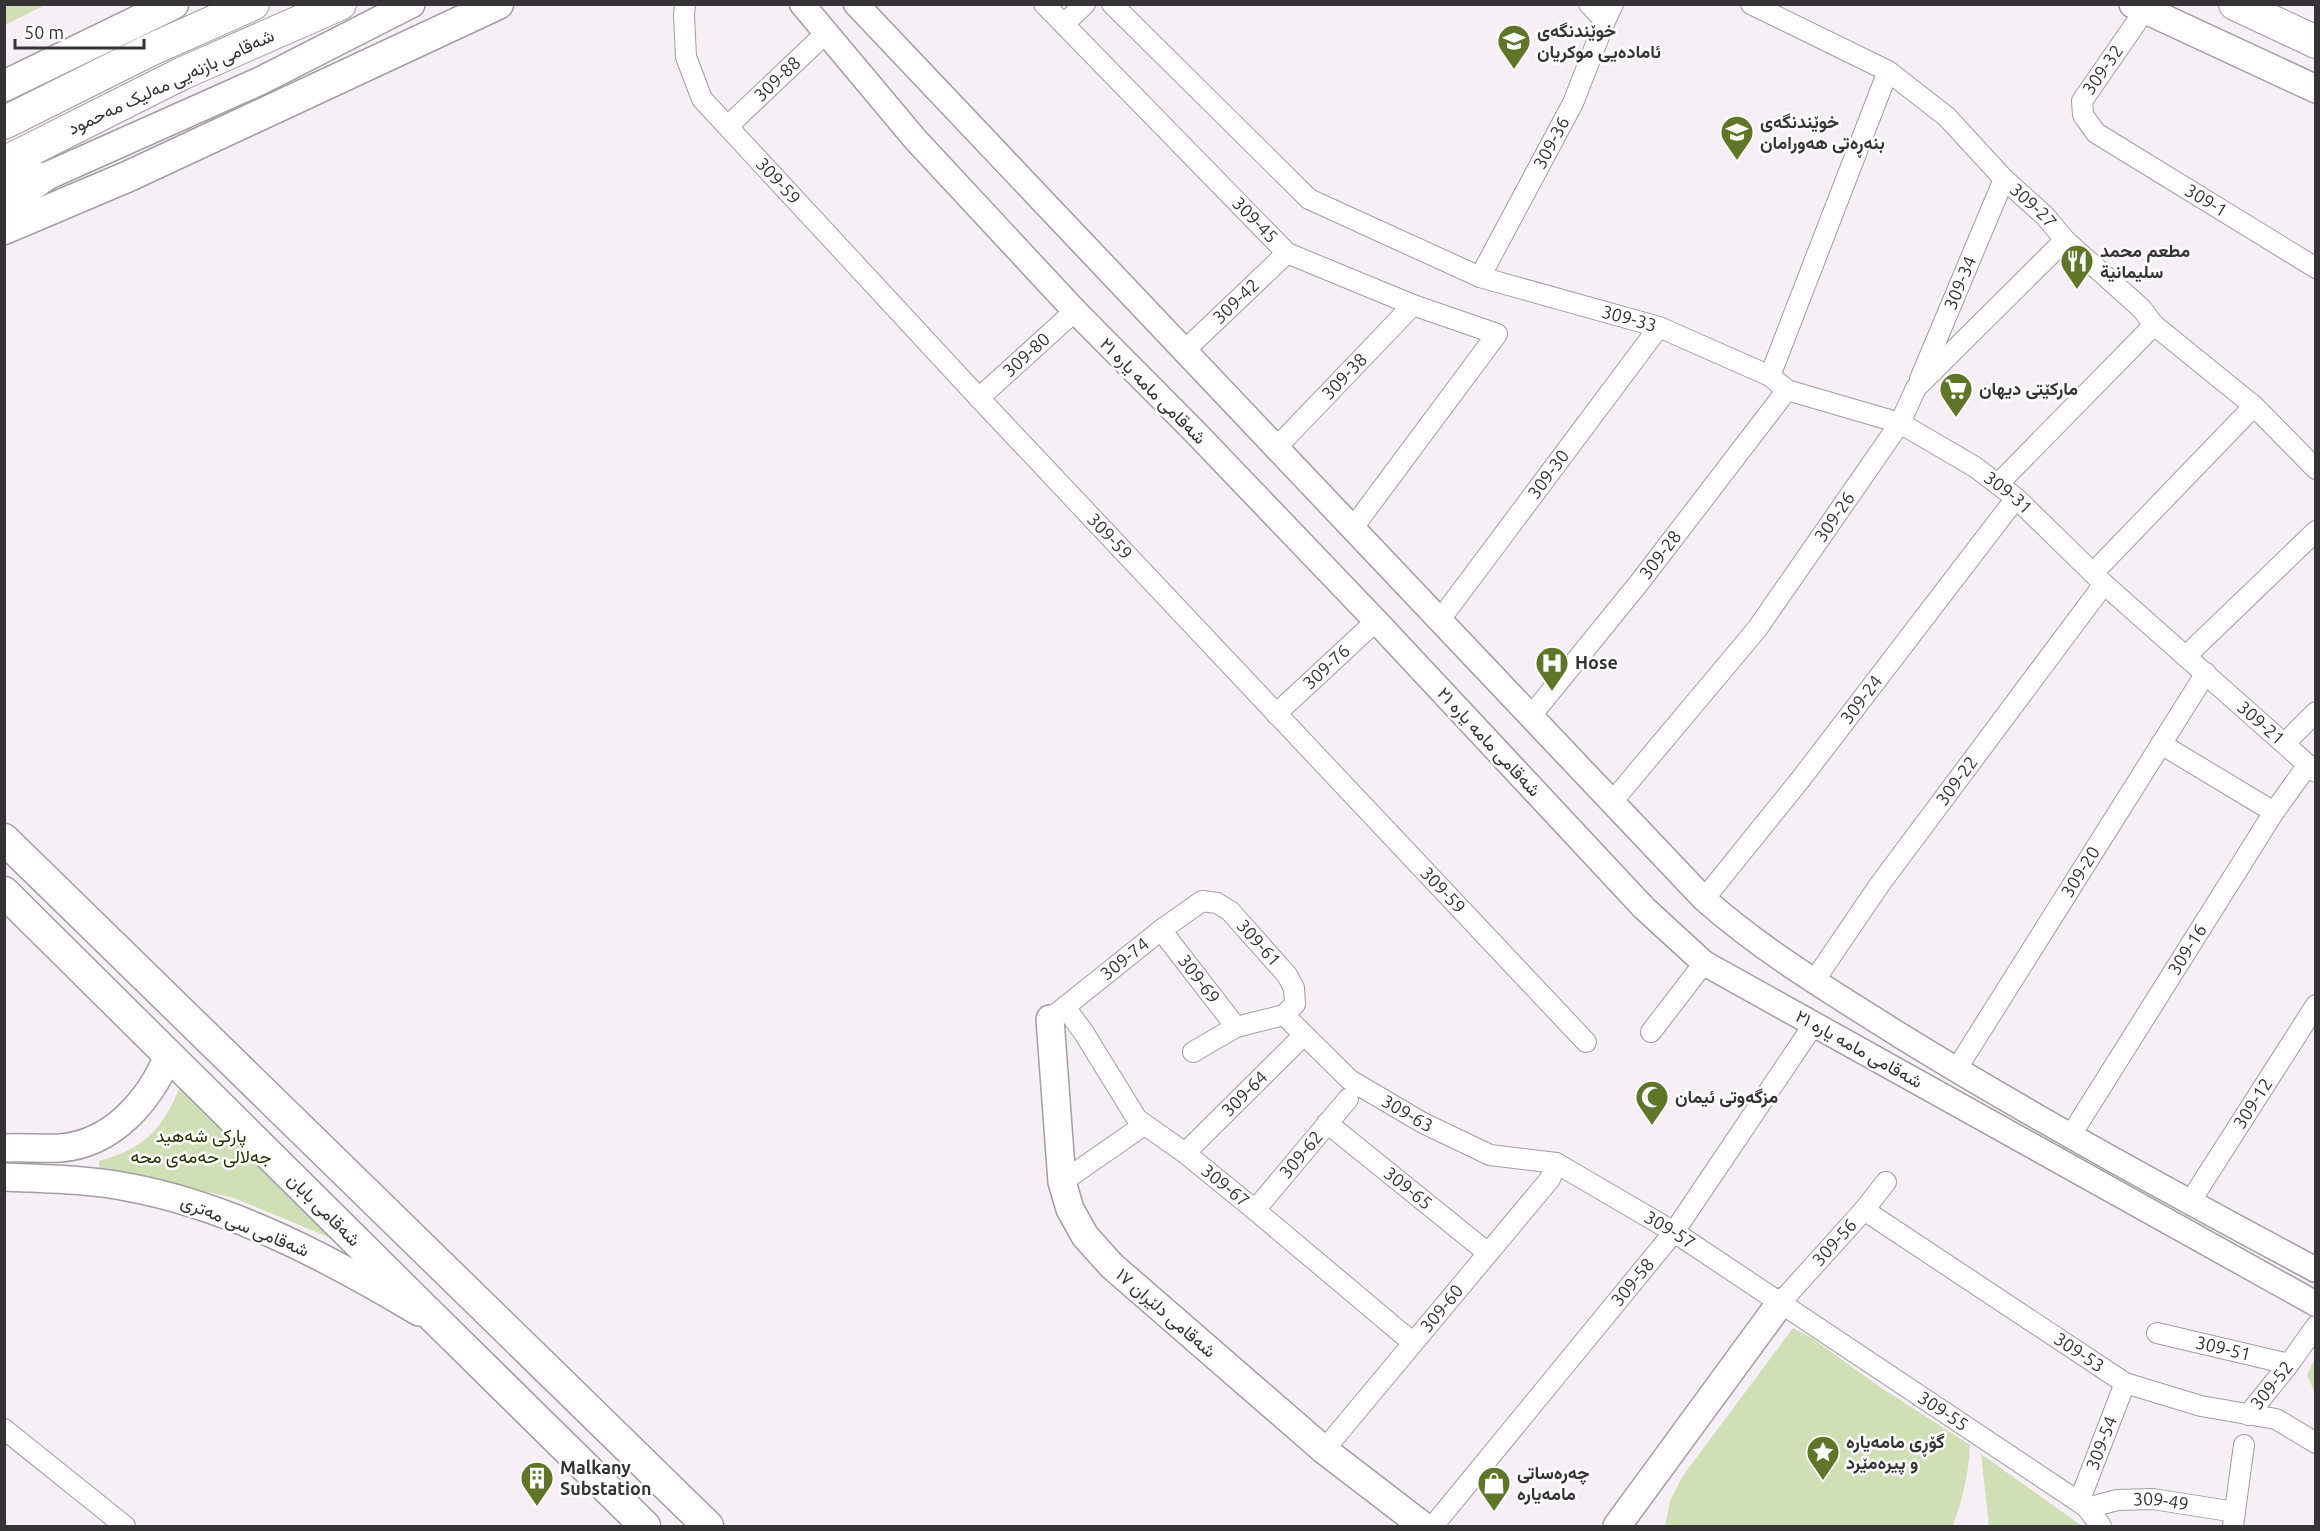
<svg xmlns="http://www.w3.org/2000/svg" width="2320" height="1531" font-family="Ubuntu,Vazirmatn,sans-serif">
<style>
.green{fill:#d0dfb6}
.lines{fill:none;stroke-linecap:round;stroke-linejoin:round}
.minor-casing{stroke:#a39da3;stroke-width:22}
.tertiary-casing{stroke:#a39da3;stroke-width:27}
.secondary-casing{stroke:#a39da3;stroke-width:30}
.primary-casing{stroke:#a39da3;stroke-width:33}
.trunk-casing{stroke:#a39da3;stroke-width:34}
.minor{stroke:#fff;stroke-width:20}
.tertiary{stroke:#fff;stroke-width:24}
.secondary{stroke:#fff;stroke-width:27}
.primary{stroke:#fff;stroke-width:30}
.trunk{stroke:#fff;stroke-width:32}
.labels{text-anchor:middle;stroke-width:5;stroke-linejoin:round;paint-order:stroke}
.poi-label{font-size:18px;font-weight:bold;fill:#363336;stroke:#fff;text-anchor:start}
.street-label{font-size:18px;fill:#363336;stroke:#fff}
.park-label{font-size:18px;fill:#243101;stroke:#fff}
</style>
<rect width="100%" height="100%" fill="#f6f0f6"/>
<g class="green">
<polygon points="5,4 45,4 45,5 5,25"/>
<path d="M 187,1071 L 367,1253 L 234,1198 L 128,1174 L 99,1171 L 99,1161 C 153,1147 167,1120 187,1071 Z"/>
<path d="M 1793,1328 L 1812,1338 L 1877,1385 L 1970,1445 C 1969,1474 1962,1500 1953,1526 L 1665,1526 L 1670,1501 L 1682,1477 Z"/>
<polygon points="2315,1358 2315,1393 2307,1375"/>
<polygon points="1981,1454 2082,1526 1989,1526"/>
</g>
<g class="lines">
<defs>
<g id="minor">
<path id="s1" d="M 685,4 L 684,15 L 686,57 L 702,99 L 979,398 L 1586,1042"/>
<path id="s2" d="M 1044,4 L 1287,253 L 1413,305 L 1497,334 L 1352,529"/>
<path id="s3" d="M 1112,4 L 1309,199 L 1480,277 L 1659,327 L 1770,376 L 1787,390 L 1900,423 L 1975,467 L 2016,498 L 2104,584 L 2316,772"/>
<polyline points="1589,4 1605,21"/>
<path id="s4" d="M 1751,4 L 1888,71 L 1947,117 L 2004,179 L 2045,216 L 2065,240 L 2142,309 L 2154,325 L 2254,406 L 2316,469"/>
<path id="s5" d="M 2145,10 L 2082,101 L 2083,115 L 2096,133 L 2316,268"/>
<polyline points="1064,24 1085,4"/>
<path id="s6" d="M 728,126 L 826,33"/>
<path id="s7" d="M 1480,277 L 1573,103 L 1605,21 L 1613,4"/>
<path id="s8" d="M 1184,351 L 1287,253"/>
<polyline points="1770,376 1888,71"/>
<path id="s9" d="M 1920,379 L 2004,179"/>
<path id="s10" d="M 979,398 L 1075,311"/>
<path id="s11" d="M 1276,448 L 1413,305"/>
<polyline points="1999,483 2154,325"/>
<polyline points="2093,573 2254,406"/>
<path id="s12" d="M 1439,621 L 1659,327"/>
<polyline points="2186,656 2316,531"/>
<path id="s13" d="M 1276,714 L 1376,621"/>
<path id="s14" d="M 1530,717 L 1639,583 L 1787,390"/>
<polyline points="2285,743 2316,712"/>
<polyline points="2161,744 2274,812"/>
<path id="s15" d="M 1612,802 L 1757,629 L 1900,423 L 1916,388 L 2065,240"/>
<path id="s16" d="M 1704,899 L 1800,780 L 2016,498"/>
<path id="s17" d="M 1161,930 L 1236,1027"/>
<path id="s18" d="M 1814,981 L 1880,884 L 2104,584"/>
<path id="s19" d="M 1065,1007 L 1084,1033 L 1137,1119 L 1185,1153 L 1255,1210 L 1412,1342"/>
<path id="s20" d="M 1056,1014 L 1161,930 L 1202,901 L 1217,903 L 1230,911 L 1287,975 L 1294,988 L 1295,1004 L 1284,1015 L 1236,1027 L 1193,1052"/>
<path id="s21" d="M 1284,1015 L 1350,1080 L 1423,1123 L 1490,1155 L 1556,1163 L 1674,1232 L 2079,1502 L 2087,1508 L 2101,1526"/>
<polyline points="1651,1032 1704,963"/>
<path id="s22" d="M 1956,1070 L 2206,673"/>
<path id="s23" d="M 1327,1123 L 1488,1253"/>
<path id="s24" d="M 2071,1135 L 2274,812 L 2307,766"/>
<path id="s25" d="M 1185,1153 L 1304,1035"/>
<polyline points="1062,1182 1144,1125"/>
<path id="s26" d="M 2190,1202 L 2316,1005"/>
<path id="s27" d="M 1255,1210 L 1348,1099"/>
<path id="s28" d="M 1864,1210 L 2125,1383 L 2201,1406 L 2276,1419 L 2316,1443"/>
<path id="s29" d="M 1781,1302 L 1864,1210 L 1886,1182"/>
<path id="s30" d="M 2157,1333 L 2289,1364"/>
<path id="s31" d="M 2248,1415 L 2289,1364 L 2316,1326"/>
<polyline points="4,1429 125,1526"/>
<path id="s32" d="M 1324,1450 L 1550,1179 L 1556,1163"/>
<path id="s33" d="M 2079,1502 L 2125,1383"/>
<path id="s34" d="M 2087,1508 L 2117,1500 L 2153,1499 L 2235,1512"/>
<path id="s35" d="M 1433,1526 L 1674,1232 L 1814,1024"/>
<polyline points="2233,1526 2244,1445"/>
</g>
<g id="tertiary">
<polyline points="802,4 915,139 1075,311 1195,432 1376,621 1644,908 1704,963 2316,1304"/>
<path d="M 856,4 L 1704,899 C 1765,953 1833,993 1901,1036 C 2036,1119 2176,1195 2316,1270"/>
</g>
<g id="secondary">
<polyline points="2133,4 2316,89"/>
<polyline points="4,177 47,176 260,81 411,4"/>
<polyline points="4,207 47,176"/>
<polyline points="1050,1019 1062,1182 1070,1209 1085,1236 1112,1266 1324,1450 1423,1526"/>
<path d="M 4,1148 C 23,1147 41,1149 60,1148 C 113,1144 150,1100 169,1054"/>
<path d="M 4,1177 C 45,1179 87,1179 127,1187 C 231,1206 330,1259 419,1312"/>
<polyline points="1617,1526 1781,1302"/>
</g>
<g id="primary">
<polyline points="4,86 173,4"/>
<polyline points="4,229 129,176 498,4"/>
<polyline points="4,839 708,1526"/>
<path d="M 4,892 C 219,1103 430,1316 645,1526"/>
</g>
<g id="trunk">
<polyline points="2235,4 2316,42"/>
<polyline points="4,123 150,50 253,4"/>
<polyline points="4,163 183,73 340,4"/>
</g>
</defs>
<use href="#minor" class="minor-casing"/>
<use href="#tertiary" class="tertiary-casing"/>
<use href="#secondary" class="secondary-casing"/>
<use href="#primary" class="primary-casing"/>
<use href="#trunk" class="trunk-casing"/>
<use href="#minor" class="minor"/>
<use href="#tertiary" class="tertiary"/>
<use href="#secondary" class="secondary"/>
<use href="#primary" class="primary"/>
<use href="#trunk" class="trunk"/>
</g>
<defs>
<symbol id="school-pin" viewBox="-11 -11 22 30"><path d="M0 17L-7.5 6A9.5 9.5 0 1 1 7.5 6Z" fill="#5f7628" stroke="#fff"/><path d="M0-5L7-2L0 1L-7-2ZM-4 1L0 2.5L4 1V4Q0 6-4 4Z" fill="#fff"/></symbol>
<symbol id="restaurant-pin" viewBox="-11 -11 22 30"><path d="M0 17L-7.5 6A9.5 9.5 0 1 1 7.5 6Z" fill="#5f7628" stroke="#fff"/><path d="M-5-6h1v4h1v-4h1v4h1v-4h1v5L-1.5 .5V6h-2V.5L-5-1ZM5-6V6H3V1.5H1.5Q1.5-4 5-6Z" fill="#fff"/></symbol>
<symbol id="supermarket-pin" viewBox="-11 -11 22 30"><path d="M0 17L-7.5 6A9.5 9.5 0 1 1 7.5 6Z" fill="#5f7628" stroke="#fff"/><path d="M-6-5.5h2.5l.6 2H6L4.5 2H-2.5L-4.4-4H-6ZM-1.5 3.2a1.3 1.3 0 1 0 .1 0ZM3 3.2a1.3 1.3 0 1 0 .1 0Z" fill="#fff"/></symbol>
<symbol id="hospital-pin" viewBox="-11 -11 22 30"><path d="M0 17L-7.5 6A9.5 9.5 0 1 1 7.5 6Z" fill="#5f7628" stroke="#fff"/><path d="M-5-5h3v3.5h4V-5h3V5h-3V1.5h-4V5h-3Z" fill="#fff"/></symbol>
<symbol id="mosque-pin" viewBox="-11 -11 22 30"><path d="M0 17L-7.5 6A9.5 9.5 0 1 1 7.5 6Z" fill="#5f7628" stroke="#fff"/><path d="M3.5-4.9A6 6 0 1 0 3.5 4.9A5 5 0 1 1 3.5-4.9Z" fill="#fff"/></symbol>
<symbol id="sight-pin" viewBox="-11 -11 22 30"><path d="M0 17L-7.5 6A9.5 9.5 0 1 1 7.5 6Z" fill="#5f7628" stroke="#fff"/><path d="M0-6L1.8-2.2L6-1.7L2.9 1.2L3.7 5.4L0 3.3L-3.7 5.4L-2.9 1.2L-6-1.7L-1.8-2.2Z" fill="#fff"/></symbol>
<symbol id="building-pin" viewBox="-11 -11 22 30"><path d="M0 17L-7.5 6A9.5 9.5 0 1 1 7.5 6Z" fill="#5f7628" stroke="#fff"/><path d="M-4-6H4V6H1V3H-1V6H-4ZM-2.5-4.3h1.7v1.8h-1.7ZM.8-4.3h1.7v1.8H.8ZM-2.5-1h1.7V.8h-1.7ZM.8-1h1.7V.8H.8Z" fill="#fff"/></symbol>
<symbol id="shop-pin" viewBox="-11 -11 22 30"><path d="M0 17L-7.5 6A9.5 9.5 0 1 1 7.5 6Z" fill="#5f7628" stroke="#fff"/><path d="M-5-2.5h2.3a2.7 3.5 0 0 1 5.4 0H5L5.5 6h-11ZM-1.5-2.5h3a1.5 2.3 0 0 0-3 0Z" fill="#fff"/></symbol>
</defs>
<g fill-rule="evenodd">
<use href="#school-pin" x="1495" y="22" width="38" height="52"/>
<use href="#school-pin" x="1718" y="113" width="38" height="52"/>
<use href="#restaurant-pin" x="2058" y="242" width="38" height="52"/>
<use href="#supermarket-pin" x="1937" y="370" width="38" height="52"/>
<use href="#hospital-pin" x="1533" y="644" width="38" height="52"/>
<use href="#mosque-pin" x="1633" y="1078" width="38" height="52"/>
<use href="#sight-pin" x="1804" y="1433" width="38" height="52"/>
<use href="#building-pin" x="518" y="1459" width="38" height="52"/>
<use href="#shop-pin" x="1475" y="1464" width="38" height="52"/>
</g>
<g class="labels">
<g class="poi-label">
<text x="1537" y="37">خوێندنگەی<tspan x="1537" dy="21">ئامادەیی موکریان</tspan></text>
<text x="1760" y="128">خوێندنگەی<tspan x="1760" dy="21">بنەڕەتی هەورامان</tspan></text>
<text x="2100" y="257">مطعم محمد<tspan x="2100" dy="21">سليمانية</tspan></text>
<text x="1979" y="395">مارکێتی دیهان</text>
<text x="1575" y="669">Hose</text>
<text x="1675" y="1103">مزگەوتی ئیمان</text>
<text x="1846" y="1448">گۆڕی مامەیارە<tspan x="1846" dy="21">و پیرەمێرد</tspan></text>
<text x="560" y="1474">Malkany<tspan x="560" dy="21">Substation</tspan></text>
<text x="1517" y="1479">چەرەساتی<tspan x="1517" dy="21">مامەیارە</tspan></text>
</g>
<g class="street-label">
<text transform="translate(2103 70) rotate(-55)" y="6">309-32</text>
<text dy="6" stroke="none"><textPath href="#s6" startOffset="68">309-88</textPath></text>
<text transform="translate(171 82) rotate(-25)" y="6">شەقامی بازنەیی مەلیک مەحمود</text>
<text dy="6" stroke="none"><textPath href="#s7" startOffset="152">309-36</textPath></text>
<text dy="6" stroke="none"><textPath href="#s1" startOffset="210">309-59</textPath></text>
<text dy="6" stroke="none"><textPath href="#s5" startOffset="276">309-1</textPath></text>
<text dy="6" stroke="none"><textPath href="#s4" startOffset="351">309-27</textPath></text>
<text dy="6" stroke="none"><textPath href="#s2" startOffset="302">309-45</textPath></text>
<text dy="6" stroke="none"><textPath href="#s9" startOffset="104">309-34</textPath></text>
<text dy="6" stroke="none"><textPath href="#s8" startOffset="72">309-42</textPath></text>
<text dy="6" stroke="none"><textPath href="#s3" startOffset="620">309-33</textPath></text>
<text dy="6" stroke="none"><textPath href="#s10" startOffset="64">309-80</textPath></text>
<text dy="6" stroke="none"><textPath href="#s11" startOffset="99">309-38</textPath></text>
<text transform="translate(1153 391) rotate(45)" y="6">شەقامی مامە یارە ٢١</text>
<text dy="6" stroke="none"><textPath href="#s12" startOffset="183">309-30</textPath></text>
<text dy="6" stroke="none"><textPath href="#s3" startOffset="1041">309-31</textPath></text>
<text dy="6" stroke="none"><textPath href="#s15" startOffset="362">309-26</textPath></text>
<text dy="6" stroke="none"><textPath href="#s1" startOffset="696">309-59</textPath></text>
<text dy="6" stroke="none"><textPath href="#s14" startOffset="208">309-28</textPath></text>
<text dy="6" stroke="none"><textPath href="#s13" startOffset="69">309-76</textPath></text>
<text dy="6" stroke="none"><textPath href="#s16" startOffset="254">309-24</textPath></text>
<text dy="6" stroke="none"><textPath href="#s3" startOffset="1383">309-21</textPath></text>
<text transform="translate(1489 742) rotate(47)" y="6">شەقامی مامە یارە ٢١</text>
<text dy="6" stroke="none"><textPath href="#s18" startOffset="246">309-22</textPath></text>
<text dy="6" stroke="none"><textPath href="#s22" startOffset="234">309-20</textPath></text>
<text dy="6" stroke="none"><textPath href="#s1" startOffset="1182">309-59</textPath></text>
<text dy="6" stroke="none"><textPath href="#s20" startOffset="258">309-61</textPath></text>
<text dy="6" stroke="none"><textPath href="#s24" startOffset="219">309-16</textPath></text>
<text dy="6" stroke="none"><textPath href="#s20" startOffset="88">309-74</textPath></text>
<text dy="6" stroke="none"><textPath href="#s17" startOffset="62">309-69</textPath></text>
<text transform="translate(1859 1049) rotate(29)" y="6">شەقامی مامە یارە ٢١</text>
<text dy="6" stroke="none"><textPath href="#s25" startOffset="84">309-64</textPath></text>
<text dy="6" stroke="none"><textPath href="#s26" startOffset="117">309-12</textPath></text>
<text dy="6" stroke="none"><textPath href="#s21" startOffset="159">309-63</textPath></text>
<text dy="6" stroke="none"><textPath href="#s27" startOffset="72">309-62</textPath></text>
<text dy="6" stroke="none"><textPath href="#s19" startOffset="244">309-67</textPath></text>
<text dy="6" stroke="none"><textPath href="#s23" startOffset="104">309-65</textPath></text>
<text transform="translate(324 1210) rotate(45)" y="6">شەقامی بابان</text>
<text transform="translate(245 1226) rotate(22)" y="6">شەقامی سی مەتری</text>
<text dy="6" stroke="none"><textPath href="#s21" startOffset="450">309-57</textPath></text>
<text dy="6" stroke="none"><textPath href="#s29" startOffset="80">309-56</textPath></text>
<text dy="6" stroke="none"><textPath href="#s35" startOffset="315">309-58</textPath></text>
<text dy="6" stroke="none"><textPath href="#s32" startOffset="184">309-60</textPath></text>
<text transform="translate(1166 1313) rotate(41)" y="6">شەقامی دلێران ١٧</text>
<text dy="6" stroke="none"><textPath href="#s30" startOffset="68">309-51</textPath></text>
<text dy="6" stroke="none"><textPath href="#s28" startOffset="258">309-53</textPath></text>
<text dy="6" stroke="none"><textPath href="#s31" startOffset="38">309-52</textPath></text>
<text dy="6" stroke="none"><textPath href="#s21" startOffset="778">309-55</textPath></text>
<text dy="6" stroke="none"><textPath href="#s33" startOffset="63">309-54</textPath></text>
<text dy="6" stroke="none"><textPath href="#s34" startOffset="75">309-49</textPath></text>
</g>
<g class="park-label">
<text x="201" y="1142">پارکی شەھید<tspan x="201" dy="21">جەلالی حەمەی محە</tspan></text>
</g>
</g>
<rect width="2320" height="1531" fill="none" stroke="#363336" stroke-width="12"/>
<path d="M15 39v9h129v-9" fill="none" stroke="#363336" stroke-width="3"/>
<text x="24" y="39" font-size="18" fill="#363336" stroke="#ffffff" stroke-width="4.5" paint-order="stroke">50 m</text>
</svg>
